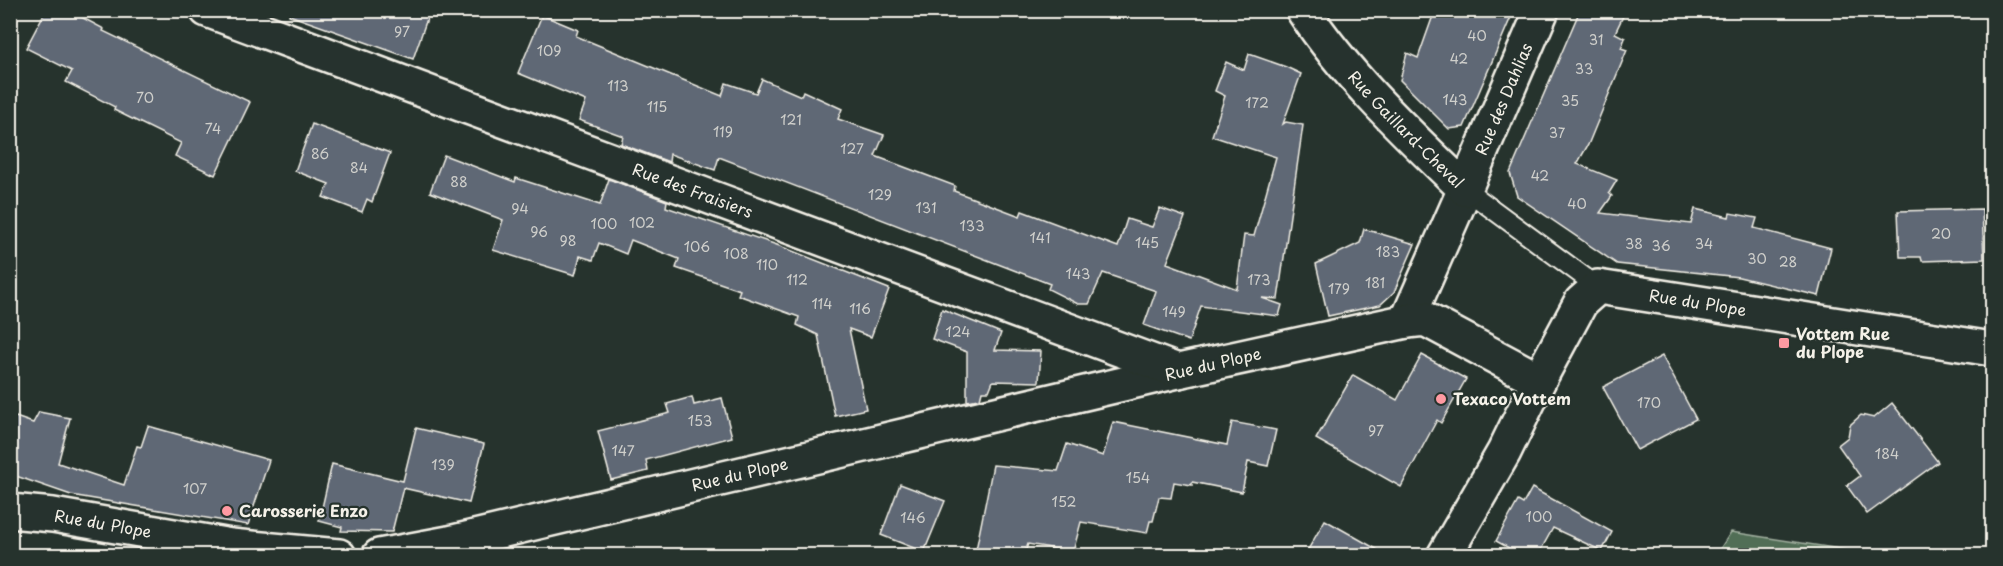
<svg xmlns="http://www.w3.org/2000/svg" width="2003" height="566" font-family="'Playpen Sans',sans-serif">
<style>
.green{fill:#516e57;stroke:#a2b0a0;stroke-width:1.5}
.building{fill:#5f6875;stroke:#f4f1e8;stroke-width:1.5}
.lines{fill:none;stroke-linecap:round;stroke-linejoin:round}
.lane-casing{stroke:#f4f1e8;stroke-width:22}
.street-casing{stroke:#f4f1e8;stroke-width:38}
.secondary-casing{stroke:#f4f1e8;stroke-width:38}
.lane{stroke:#26332d;stroke-width:18}
.street{stroke:#26332d;stroke-width:33}
.secondary{stroke:#26332d;stroke-width:33}
.poi-dot{fill:#ff9aa2;stroke:#26332d;stroke-width:2}
.labels{text-anchor:middle;stroke-width:4.5;stroke-linejoin:round;paint-order:stroke}
.number-label{font-size:14px;fill:#cfcfcb}
.street-label{font-size:16px;fill:#f4f1e8;stroke:#26332d}
.poi-label{font-size:16px;font-weight:bold;fill:#f4f1e8;stroke:#26332d;text-anchor:start}
</style>
<rect width="100%" height="100%" fill="#26332d"/>
<filter id="ink" filterUnits="userSpaceOnUse"><feTurbulence type="fractalNoise" baseFrequency=".0167" numOctaves="2"/><feDisplacementMap in="SourceGraphic" scale="12" xChannelSelector="R" yChannelSelector="G"/><feConvolveMatrix kernelMatrix="1 2 1 2 8 2 1 2 1" color-interpolation-filters="sRGB"/></filter>
<g filter="url(#ink)">
<polygon class="green" points="1731,532 1879,555 1716,555"/>
<g class="building">
<polygon points="46,10 68,10 104,29 103,31 250,102 215,175 175,156 181,143 114,110 115,107 66,82 72,71 26,48"/>
<polygon points="290,10 430,10 413,59 289,15"/>
<polygon points="1435,10 1514,10 1464,127 1449,129 1400,80 1407,53 1418,58"/>
<polygon points="1580,10 1626,10 1615,33 1625,38 1621,48 1627,50 1588,145 1577,164 1617,180 1609,193 1612,196 1600,213 1691,224 1695,209 1729,217 1730,213 1757,218 1754,228 1831,248 1819,296 1739,277 1617,264 1517,196 1510,173"/>
<polygon points="542,15 578,30 576,36 722,96 726,83 756,93 762,79 801,96 803,91 842,109 838,119 884,135 875,156 955,186 954,191 1020,216 1022,211 1118,247 1127,219 1152,227 1160,208 1185,217 1167,263 1237,289 1244,235 1254,236 1276,157 1212,136 1225,96 1215,91 1226,62 1244,70 1249,54 1286,67 1301,74 1283,124 1286,122 1303,125 1278,299 1262,298 1282,305 1279,316 1201,306 1189,341 1144,325 1156,291 1103,273 1089,304 1078,304 1048,289 1050,284 719,157 715,170 670,154 669,162 621,144 623,136 579,120 586,101 518,73"/>
<polygon points="312,124 390,153 372,202 367,199 362,212 323,197 329,184 295,171"/>
<polygon points="444,155 515,182 516,178 600,205 609,179 667,201 666,207 777,245 889,289 871,337 849,329 866,409 835,416 818,335 797,325 799,317 738,295 740,290 676,268 679,259 631,240 626,254 599,243 593,260 580,256 575,275 493,250 503,220 430,192"/>
<polygon points="1982,209 1984,259 1922,261 1921,257 1900,257 1898,211"/>
<polygon points="1364,229 1415,244 1394,292 1380,305 1328,316 1316,264 1360,243"/>
<polygon points="942,309 1001,333 995,350 1041,351 1039,382 993,381 989,391 982,391 980,399 967,401 967,352 932,339"/>
<polygon points="1422,355 1466,379 1441,423 1437,420 1401,487 1316,439 1353,375 1397,400"/>
<polygon points="1662,356 1696,419 1637,450 1603,387"/>
<polygon points="692,397 694,405 722,398 732,437 646,460 648,471 611,480 598,431 670,413 667,404"/>
<polygon points="1892,403 1938,462 1867,514 1847,486 1860,476 1838,445 1848,437 1850,425 1861,415 1874,418"/>
<polygon points="39,412 70,418 58,463 124,485 137,446 141,447 148,426 269,460 248,525 71,495 10,474 10,415 33,423"/>
<polygon points="1113,422 1227,445 1232,422 1276,430 1268,466 1248,462 1242,492 1192,482 1192,485 1174,482 1171,498 1159,497 1153,521 1150,521 1147,533 1081,522 1073,552 1028,544 1024,555 975,555 993,465 1058,471 1067,444 1103,456"/>
<polygon points="416,428 484,444 469,503 403,488 392,532 341,531 342,527 319,521 332,464 403,481"/>
<polygon points="900,484 945,501 924,552 881,535"/>
<polygon points="1532,488 1612,532 1602,551 1553,528 1538,555 1505,555 1509,548 1496,541 1518,501 1523,504"/>
<polygon points="1325,520 1387,555 1305,555"/>
</g>
<g class="lines">
<defs>
<polyline id="lane" points="1465,189 1598,287"/>
<g id="street">
<path id="s1" d="M 1303,10 C 1348,78 1407,133 1465,189 L 1407,321"/>
<path id="s2" d="M 1465,189 L 1542,10"/>
<path id="s3" d="M 10,511 L 53,515 L 231,546 L 339,556"/>
<path id="s4" d="M 379,556 L 449,543 L 1178,371"/>
<polyline points="1444,556 1504,452 1539,380"/>
</g>
<g id="secondary">
<path id="s5" d="M 207,10 L 1178,371 L 1407,321 L 1425,319 L 1539,380 L 1581,302 L 1598,287 L 1992,349"/>
</g>
</defs>
<use href="#lane" class="lane-casing"/>
<use href="#street" class="street-casing"/>
<use href="#secondary" class="secondary-casing"/>
<use href="#lane" class="lane"/>
<use href="#street" class="street"/>
<use href="#secondary" class="secondary"/>
</g>
</g>
<g class="poi-dot">
<rect x="1778" y="337" width="12" height="12" rx="3"/>
<circle cx="1441" cy="399" r="6"/>
<circle cx="227" cy="511" r="6"/>
</g>
<g class="labels">
<g class="number-label">
<text x="402" y="37">97</text>
<text x="1477" y="41">40</text>
<text x="1596" y="45">31</text>
<text x="549" y="56">109</text>
<text x="1459" y="64">42</text>
<text x="1584" y="74">33</text>
<text x="618" y="91">113</text>
<text x="145" y="103">70</text>
<text x="1455" y="105">143</text>
<text x="1570" y="106">35</text>
<text x="1257" y="108">172</text>
<text x="657" y="112">115</text>
<text x="791" y="125">121</text>
<text x="213" y="134">74</text>
<text x="723" y="137">119</text>
<text x="1557" y="138">37</text>
<text x="852" y="154">127</text>
<text x="320" y="159">86</text>
<text x="359" y="173">84</text>
<text x="1540" y="181">42</text>
<text x="459" y="187">88</text>
<text x="880" y="200">129</text>
<text x="1577" y="209">40</text>
<text x="926" y="213">131</text>
<text x="520" y="214">94</text>
<text x="642" y="228">102</text>
<text x="604" y="229">100</text>
<text x="972" y="231">133</text>
<text x="539" y="237">96</text>
<text x="1941" y="239">20</text>
<text x="1040" y="243">141</text>
<text x="568" y="246">98</text>
<text x="1147" y="248">145</text>
<text x="1634" y="249">38</text>
<text x="1704" y="249">34</text>
<text x="1661" y="251">36</text>
<text x="697" y="252">106</text>
<text x="1388" y="257">183</text>
<text x="736" y="259">108</text>
<text x="1757" y="264">30</text>
<text x="1788" y="267">28</text>
<text x="767" y="270">110</text>
<text x="1078" y="279">143</text>
<text x="797" y="285">112</text>
<text x="1259" y="285">173</text>
<text x="1375" y="288">181</text>
<text x="1339" y="294">179</text>
<text x="822" y="309">114</text>
<text x="860" y="314">116</text>
<text x="1174" y="317">149</text>
<text x="958" y="337">124</text>
<text x="1649" y="408">170</text>
<text x="700" y="426">153</text>
<text x="1376" y="436">97</text>
<text x="623" y="456">147</text>
<text x="1887" y="459">184</text>
<text x="443" y="470">139</text>
<text x="1138" y="483">154</text>
<text x="195" y="494">107</text>
<text x="1064" y="507">152</text>
<text x="1539" y="522">100</text>
<text x="913" y="523">146</text>
</g>
<g class="street-label">
<text dy="6" stroke="none"><textPath href="#s2" startOffset="98">Rue des Dahlias</textPath></text>
<text dy="6" stroke="none"><textPath href="#s1" startOffset="158">Rue Gaillard-Cheval</textPath></text>
<text dy="6" stroke="none"><textPath href="#s5" startOffset="518">Rue des Fraisiers</textPath></text>
<text dy="6" stroke="none"><textPath href="#s5" startOffset="1630">Rue du Plope</textPath></text>
<text transform="translate(1213 364) rotate(-13)" y="6">Rue du Plope</text>
<text dy="6" stroke="none"><textPath href="#s4" startOffset="370">Rue du Plope</textPath></text>
<text dy="6" stroke="none"><textPath href="#s3" startOffset="94">Rue du Plope</textPath></text>
</g>
<g class="poi-label">
<text x="1796" y="340">Vottem Rue<tspan x="1796" dy="18">du Plope</tspan></text>
<text x="1453" y="405">Texaco Vottem</text>
<text x="239" y="517">Carosserie Enzo</text>
</g>
</g>
<rect width="2003" height="566" fill="none" stroke="#26332d" stroke-width="36"/>
<rect x="18" y="18" width="1967" height="530" fill="none" stroke="#f4f1e8" stroke-width="2" filter="url(#ink)"/>
</svg>
